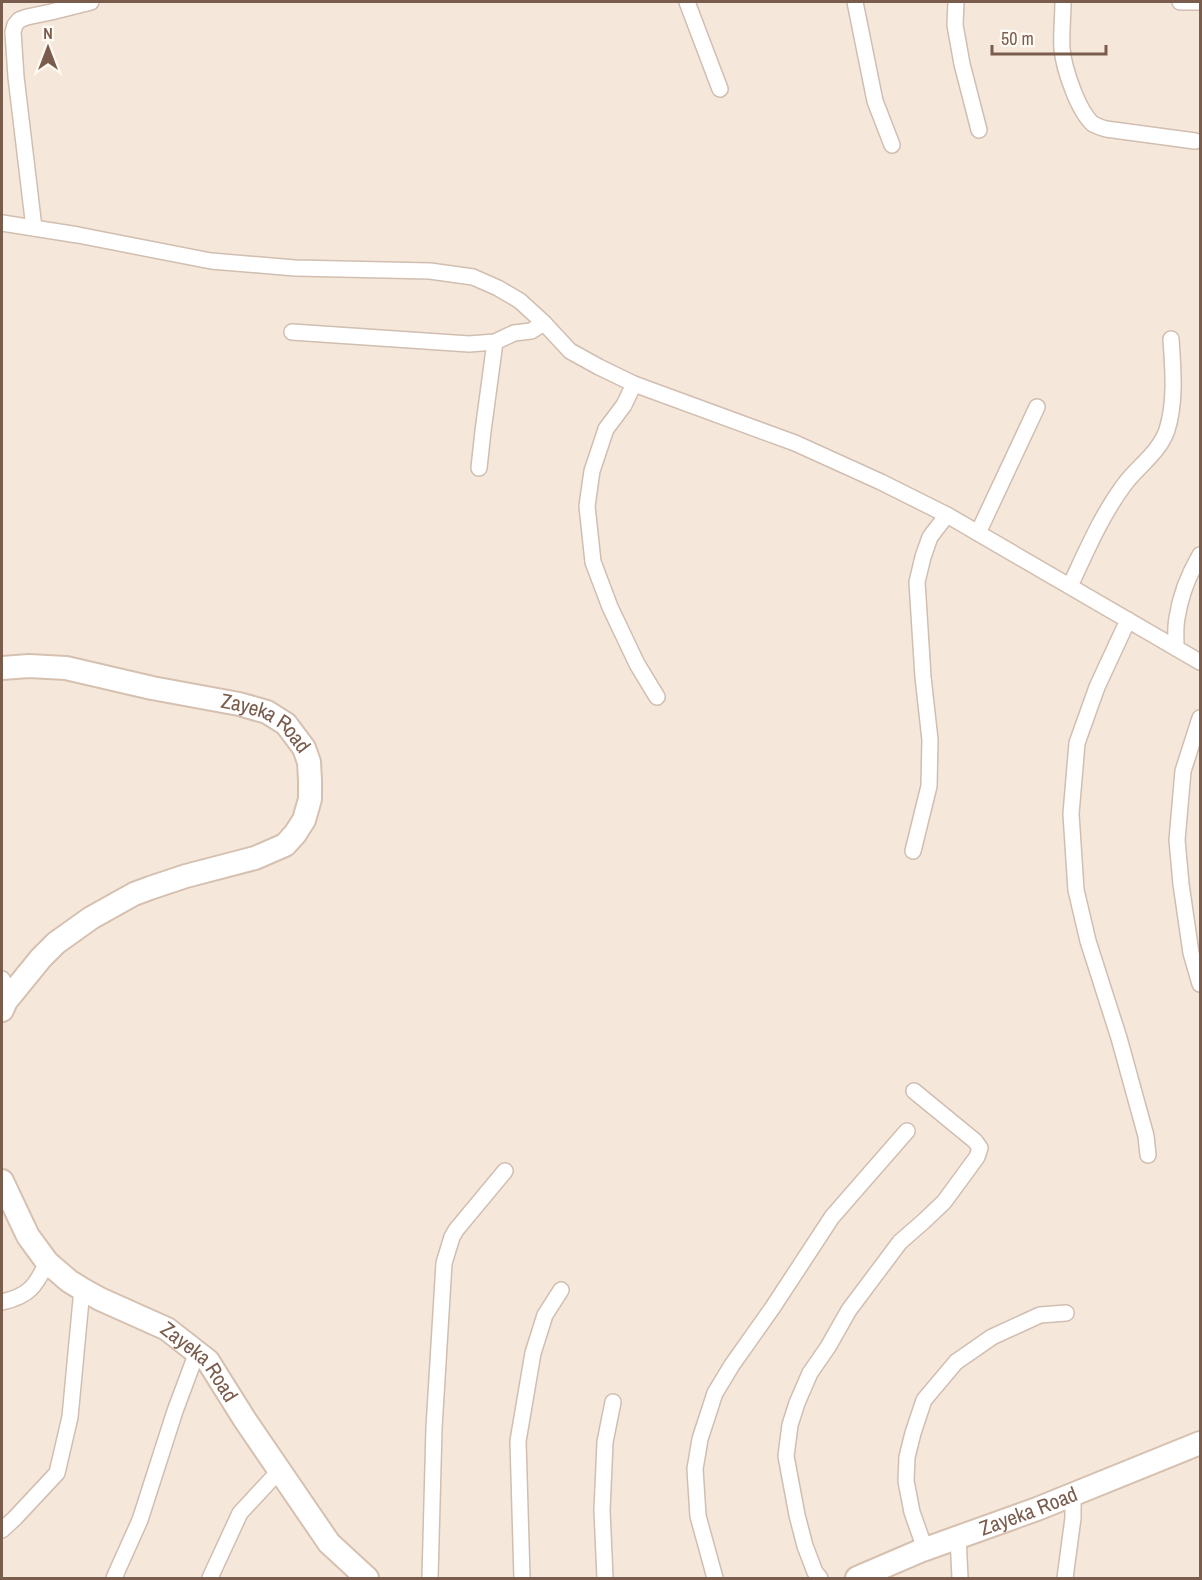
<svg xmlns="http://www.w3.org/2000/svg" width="1202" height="1580" font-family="'Archivo Narrow',sans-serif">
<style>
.residential{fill:#f5e8da}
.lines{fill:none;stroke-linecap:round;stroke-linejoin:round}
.street-casing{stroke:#d1beb0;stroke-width:18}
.secondary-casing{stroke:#d6c0b0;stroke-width:26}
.street{stroke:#fff;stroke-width:15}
.secondary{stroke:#fff;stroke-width:22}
.labels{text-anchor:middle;stroke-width:5;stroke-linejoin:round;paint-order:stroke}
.street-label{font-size:21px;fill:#7a5c4d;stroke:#fffaf3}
</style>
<rect width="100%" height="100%" fill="#fdf6ec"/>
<rect class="residential" x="2" y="2" width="1198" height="1576"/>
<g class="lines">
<defs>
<g id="street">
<polyline points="687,2 720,89"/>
<polyline points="855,2 875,101 892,145"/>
<polyline points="956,2 955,25 962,64 979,130"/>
<path d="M 1063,2 C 1063,17 1061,34 1062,49 C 1064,69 1078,111 1093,124 C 1097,126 1102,128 1106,129 L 1195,141"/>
<polyline points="1180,2 1200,2"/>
<polyline points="2,223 78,235 211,261 295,268 430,271 473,277 498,288 520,301 544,323 570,351 599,367 634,384 795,443 881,482 947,515 1200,662"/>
<polyline points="34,228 16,77 13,32 15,25 19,20 27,17 51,12 91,2"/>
<polyline points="292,332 469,344 495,342 514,333 531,331 544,323"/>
<polyline points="634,384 624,405 606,429 592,471 587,506 593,562 610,607 637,664 657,697"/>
<polyline points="479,468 483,431 495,342"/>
<polyline points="978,533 1037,407"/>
<path d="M 1070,586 C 1086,552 1101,516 1124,485 C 1138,466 1159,453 1167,430 C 1176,401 1173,369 1171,339"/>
<polyline points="1128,620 1097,687 1077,743 1071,814 1076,890 1088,941 1119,1038 1146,1136 1148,1155"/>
<path d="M 1176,648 C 1176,638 1175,628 1177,618 C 1180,597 1189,574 1200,555"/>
<polyline points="1200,718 1183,771 1177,840 1181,884 1191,953 1200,984"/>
<polyline points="913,851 929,786 930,740 923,677 917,582 923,557 930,537 947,515"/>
<polyline points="2,979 11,995"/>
<path d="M 2,1302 C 29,1296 36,1286 47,1262"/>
<polyline points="2,1530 15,1518 57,1473 70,1417 82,1289"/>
<polyline points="958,1537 960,1578"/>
<polyline points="925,1549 912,1512 906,1481 907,1457 913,1433 924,1400 956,1362 992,1337 1040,1315 1066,1313"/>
<polyline points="114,1578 140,1520 175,1411 197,1352"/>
<polyline points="210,1578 240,1513 279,1471"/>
<polyline points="430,1578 434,1428 444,1263 452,1237 456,1230 505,1171"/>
<polyline points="522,1578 518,1441 533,1353 545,1315 561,1290"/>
<polyline points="605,1578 602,1510 605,1442 613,1402"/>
<polyline points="715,1578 698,1516 695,1469 700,1439 715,1393 732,1365 773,1307 832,1217 907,1131"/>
<polyline points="820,1578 815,1572 805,1546 797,1515 786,1456 790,1425 797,1403 810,1373 828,1347 849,1310 900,1242 924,1221 944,1202 977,1157 980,1148 975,1141 914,1091"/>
<polyline points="1065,1578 1073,1518 1073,1494"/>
</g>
<g id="secondary">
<path id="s1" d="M 2,668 L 29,666 L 66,668 L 152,688 L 239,704 L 267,712 L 286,724 L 304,748 L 309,762 L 310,780 L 310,799 L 304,820 L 295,834 L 285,845 L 255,858 L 186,876 L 150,888 L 134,894 L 91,918 L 56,943 L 41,958 L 6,1001 L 2,1010"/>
<path id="s2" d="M 2,1181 L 28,1236 L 47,1262 L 69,1281 L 82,1289 L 100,1299 L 167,1329 L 208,1361 L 245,1420 L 329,1543 L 367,1578"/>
<path id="s3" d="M 857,1578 L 920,1551 L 1037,1509 L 1200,1443"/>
</g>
</defs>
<use href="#street" class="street-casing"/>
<use href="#secondary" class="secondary-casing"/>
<use href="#street" class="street"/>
<use href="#secondary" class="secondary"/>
</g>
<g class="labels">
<g class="street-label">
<text dy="7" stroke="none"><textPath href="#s1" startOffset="274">Zayeka Road</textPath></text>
<text dy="7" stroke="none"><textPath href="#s2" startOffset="278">Zayeka Road</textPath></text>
<text dy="7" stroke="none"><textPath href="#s3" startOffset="184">Zayeka Road</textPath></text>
</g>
</g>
<rect width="1202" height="1580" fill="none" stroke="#7a5c4d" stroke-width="6"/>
<g transform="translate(48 48)" stroke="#fffaf3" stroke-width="4.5" paint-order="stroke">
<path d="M0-4.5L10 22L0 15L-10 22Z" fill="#7a5c4d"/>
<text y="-9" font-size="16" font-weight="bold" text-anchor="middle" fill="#7a5c4d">N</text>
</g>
<path d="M992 45v9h114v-9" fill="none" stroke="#7a5c4d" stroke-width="3"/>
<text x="1001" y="45" font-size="18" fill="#7a5c4d" stroke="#fffaf3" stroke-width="4.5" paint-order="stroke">50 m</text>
</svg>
